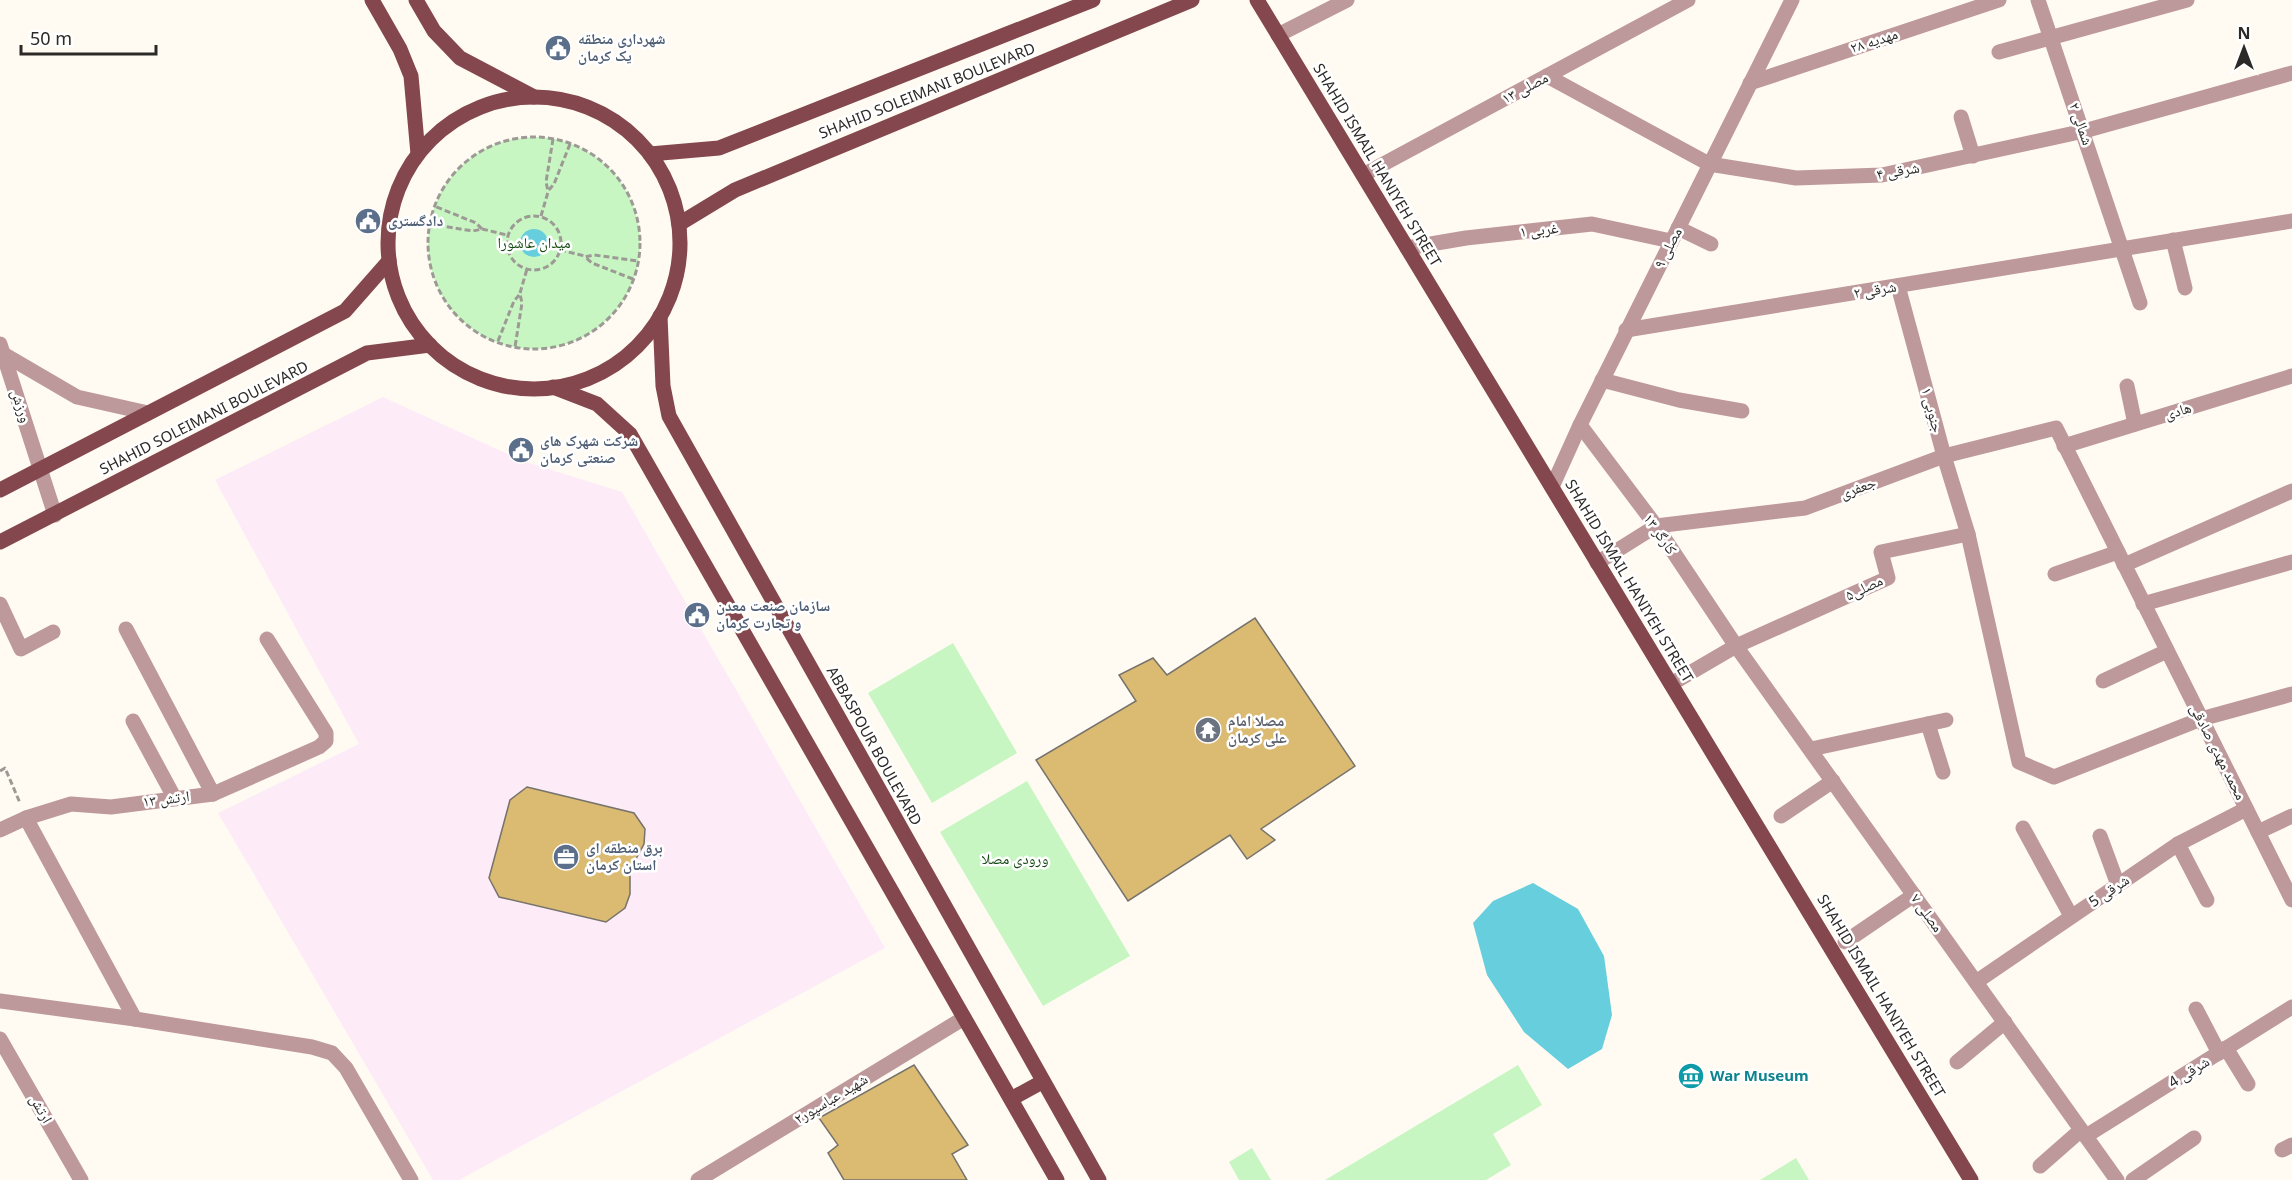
<svg xmlns="http://www.w3.org/2000/svg" width="2292" height="1180" font-family="'Noto Sans','Noto Naskh Arabic',sans-serif">
<style>
.commercial{fill:#fdecf7}
.green{fill:#c7f6c2}
.water{fill:#66cedc}
.building{fill:#dbba72;stroke:#76736c;stroke-width:1.5}
.lines{fill:none;stroke-linecap:round;stroke-linejoin:round}
.path{stroke:#9d9a95;stroke-width:3;stroke-dasharray:6 3;stroke-linecap:butt}
.minor{stroke:#be999b;stroke-width:15}
.major{stroke:#84474d;stroke-width:15}
.labels{text-anchor:middle;stroke-width:5;stroke-linejoin:round;paint-order:stroke}
.service-label{font-size:15px;font-weight:bold;fill:#4e5e75;stroke:#fff;text-anchor:start}
.street-label{font-size:15px;fill:#2c2a28;stroke:#fff}
.park-label{font-size:15px;fill:#154a12;stroke:#fff}
.worship-label{font-size:15px;font-weight:bold;fill:#5b616d;stroke:#fff;text-anchor:start}
.culture-label{font-size:15px;font-weight:bold;fill:#0d838f;stroke:#fff;text-anchor:start}
</style>
<rect width="100%" height="100%" fill="#fffbf3"/>
<polygon class="commercial" points="383,397 523,461 622,492 885,948 459,1180 433,1180 218,813 359,744 215,480"/>
<g class="green">
<circle cx="534" cy="243" r="106"/>
<polygon points="953,643 1017,753 932,803 868,693"/>
<polygon points="1027,781 1130,956 1043,1006 940,832"/>
<polygon points="1518,1065 1542,1105 1493,1134 1511,1165 1486,1180 1325,1180"/>
<polygon points="1252,1148 1271,1180 1239,1180 1229,1162"/>
<polygon points="1796,1158 1809,1180 1760,1180"/>
</g>
<g class="water">
<circle cx="534" cy="243" r="14"/>
<polygon points="1533,883 1578,909 1604,956 1612,1015 1602,1049 1568,1069 1524,1032 1487,975 1473,923 1493,901"/>
</g>
<g class="building">
<polygon points="1255,618 1355,766 1261,829 1275,840 1247,859 1230,835 1128,901 1036,760 1136,701 1119,675 1153,658 1167,675"/>
<polygon points="527,787 634,813 645,829 644,844 630,870 630,894 625,908 606,922 499,897 489,878 510,800"/>
<polygon points="914,1065 968,1145 952,1154 967,1180 844,1180 828,1153 838,1145 819,1118"/>
</g>
<g class="lines">
<g class="path">
<circle cx="534" cy="243" r="106"/>
<polyline points="553,139 546,182 548,191 554,184 570,144"/>
<circle cx="534" cy="243" r="27"/>
<polyline points="541,216 548,192"/>
<polyline points="429,224 473,231 482,229 476,223 434,206"/>
<polyline points="482,229 507,235"/>
<polyline points="560,250 585,256"/>
<polyline points="633,279 592,263 585,257 594,255 638,261"/>
<polyline points="520,293 527,269"/>
<polyline points="498,341 514,301 520,294 522,303 515,347"/>
<polyline points="0,771 5,768 20,803"/>
</g>
<g class="minor">
<polyline points="2038,0 2140,303"/>
<polyline points="1278,35 1347,0"/>
<polyline points="1999,52 2187,0"/>
<polyline points="1547,76 1709,164 1796,178 1882,175 2084,131 2292,73"/>
<polyline points="1750,83 1999,0"/>
<polyline points="1961,117 1973,156"/>
<polyline points="1363,175 1688,0"/>
<polyline points="1678,228 1711,244"/>
<polyline points="2173,240 2185,288"/>
<polyline points="1407,248 1466,238 1592,224 1671,241"/>
<polyline points="1898,286 1944,456 1968,534 2019,762 2054,777 2201,719 2292,694"/>
<polyline points="1626,330 2292,221"/>
<polyline points="0,344 55,515"/>
<polyline points="5,355 77,397 148,413"/>
<polyline points="1602,380 1679,400 1742,411"/>
<polyline points="2127,386 2135,424"/>
<polyline points="1580,425 1656,526 1736,646 2117,1180"/>
<polyline points="2064,446 2292,376"/>
<polyline points="1552,487 1580,425 1792,0"/>
<polyline points="1597,563 1656,526 1805,508 1944,456 2056,428 2292,900"/>
<polyline points="2124,565 2292,491"/>
<polyline points="2055,574 2118,552"/>
<polyline points="0,604 21,649 53,632"/>
<polyline points="2143,604 2292,562"/>
<polyline points="126,629 213,794"/>
<polyline points="2103,681 2167,651"/>
<polyline points="1671,684 1736,646 1888,578 1881,552 1968,534"/>
<polyline points="133,721 174,797"/>
<polyline points="1928,724 1943,772"/>
<polyline points="1811,749 1946,720"/>
<polyline points="1781,816 1833,781"/>
<polyline points="26,818 135,1019"/>
<polyline points="2023,828 2071,916"/>
<polyline points="0,830 26,818 71,804 111,807 213,794 319,747 326,741 326,733 267,639"/>
<polyline points="2258,832 2292,816"/>
<polyline points="2100,836 2118,885"/>
<polyline points="2178,844 2207,900"/>
<polyline points="1845,942 1914,895"/>
<polyline points="1976,982 2178,844 2246,809"/>
<polyline points="0,1001 135,1019 312,1047 332,1053 346,1068 411,1180"/>
<polyline points="2196,1009 2219,1053"/>
<polyline points="0,1039 81,1180"/>
<polyline points="2226,1048 2248,1084"/>
<polyline points="1957,1062 2005,1022"/>
<polyline points="2086,1136 2292,1007"/>
<polyline points="2282,1150 2292,1145"/>
<polyline points="2040,1166 2081,1130"/>
<polyline points="698,1180 964,1018"/>
<polyline points="2133,1180 2194,1138"/>
</g>
<g class="major">
<polyline points="372,0 400,49 411,76 418,154"/>
<polyline points="416,0 434,31 460,58 534,97"/>
<polyline points="1257,0 1971,1180"/>
<circle cx="534" cy="243" r="146"/>
<polyline points="650,154 719,148 1093,0"/>
<polyline points="679,224 735,190 1192,0"/>
<polyline points="660,316 663,386 669,416 1099,1180"/>
<polyline points="553,387 597,404 630,434 1057,1180"/>
<polyline points="0,490 345,311 389,261"/>
<polyline points="0,542 367,353 430,345"/>
<polyline points="1011,1099 1042,1082"/>
</g>
</g>
<defs>
<symbol id="civic-disc" viewBox="-11 -11 22 22"><circle r="9.5" fill="#5c6f8a" stroke="#fff"/><path d="M-.6-6.5H3V-4.5H.6V-3L4-1V1h2V6H-6V1h2V-1L-.6-3ZM-1.2 2.5V6h2.4V2.5Z" fill="#fff"/></symbol>
<symbol id="temple-disc" viewBox="-11 -11 22 22"><circle r="9.5" fill="#6b7280" stroke="#fff"/><path d="M0-6L5-2H3V0L6.5 2.5H4V6H1.5V3h-3V6H-4V2.5H-6.5L-3 0V-2H-5Z" fill="#fff"/></symbol>
<symbol id="office-disc" viewBox="-11 -11 22 22"><circle r="9.5" fill="#5c6f8a" stroke="#fff"/><path d="M-6-3h4V-5.5h4V-3h4V5H-6ZM-1-4.5V-3h2v-1.5ZM-6 0V1H6V0Z" fill="#fff"/></symbol>
<symbol id="museum-disc" viewBox="-11 -11 22 22"><circle r="9.5" fill="#0f9aa8" stroke="#fff"/><path d="M0-6L6-3V-2H-6V-3ZM-5-1h2V3h-2ZM-1-1h2V3h-2ZM3-1h2V3H3ZM-6 4H6V6H-6Z" fill="#fff"/></symbol>
</defs>
<g fill-rule="evenodd">
<use href="#civic-disc" x="543" y="33" width="30" height="30"/>
<use href="#civic-disc" x="353" y="206" width="30" height="30"/>
<use href="#civic-disc" x="506" y="435" width="30" height="30"/>
<use href="#civic-disc" x="682" y="600" width="30" height="30"/>
<use href="#temple-disc" x="1193" y="715" width="30" height="30"/>
<use href="#office-disc" x="551" y="842" width="30" height="30"/>
<use href="#museum-disc" x="1676" y="1061" width="30" height="30"/>
</g>
<g class="labels">
<g class="service-label">
<text x="578" y="44">شهرداری منطقه<tspan x="578" dy="17">یک کرمان</tspan></text>
<text x="388" y="226">دادگستری</text>
<text x="540" y="446">شرکت شهرک های<tspan x="540" dy="17">صنعتی کرمان</tspan></text>
<text x="716" y="611">سازمان صنعت معدن<tspan x="716" dy="17">و تجارت کرمان</tspan></text>
<text x="586" y="853">برق منطقه ای<tspan x="586" dy="17">استان کرمان</tspan></text>
</g>
<g class="street-label">
<text transform="translate(1874 41) rotate(-18)" y="5">مهدیه ۲۸</text>
<text transform="translate(1525 88) rotate(-28)" y="5">مصلی ۱۳</text>
<text transform="translate(927 91) rotate(-22)" y="5">SHAHID SOLEIMANI BOULEVARD</text>
<text transform="translate(2081 124) rotate(71)" y="5">۲ شمالی</text>
<text transform="translate(1377 165) rotate(59)" y="5">SHAHID ISMAIL HANIYEH STREET</text>
<text transform="translate(1898 171) rotate(-10)" y="5">۴ شرقی</text>
<text transform="translate(1539 230) rotate(-6)" y="5">۱ غربی</text>
<text transform="translate(1668 248) rotate(-63)" y="5">مصلی ۹</text>
<text transform="translate(1875 290) rotate(-9)" y="5">۲ شرقی</text>
<text transform="translate(21 406) rotate(72)" y="5">ورزش</text>
<text transform="translate(1932 410) rotate(75)" y="5">۱ جنوبی</text>
<text transform="translate(2178 411) rotate(-17)" y="5">هادی</text>
<text transform="translate(204 418) rotate(-27)" y="5">SHAHID SOLEIMANI BOULEVARD</text>
<text transform="translate(1858 488) rotate(-20)" y="5">جعفری</text>
<text transform="translate(1660 534) rotate(55)" y="5">کارگر ۱۳</text>
<text transform="translate(1629 581) rotate(59)" y="5">SHAHID ISMAIL HANIYEH STREET</text>
<text transform="translate(1864 588) rotate(-26)" y="5">مصلی۵</text>
<text transform="translate(874 746) rotate(61)" y="5">ABBASPOUR BOULEVARD</text>
<text transform="translate(2218 752) rotate(63)" y="5">محمد مهدی صادقی</text>
<text transform="translate(166 799) rotate(-7)" y="5">ارتش ۱۳</text>
<text transform="translate(2109 891) rotate(-34)" y="5">شرقی 5</text>
<text transform="translate(1927 913) rotate(54)" y="5">مصلی ۷</text>
<text transform="translate(1881 996) rotate(59)" y="5">SHAHID ISMAIL HANIYEH STREET</text>
<text transform="translate(2189 1072) rotate(-32)" y="5">شرقی 4</text>
<text transform="translate(831 1099) rotate(-31)" y="5">شهید عباسپور۲</text>
<text transform="translate(41 1109) rotate(60)" y="5">ارتش</text>
</g>
<g class="park-label">
<text x="534" y="248">میدان عاشورا</text>
<text x="1015" y="864">ورودی مصلا</text>
</g>
<g class="worship-label">
<text x="1228" y="726">مصلا امام<tspan x="1228" dy="17">علی کرمان</tspan></text>
</g>
<g class="culture-label">
<text x="1710" y="1081">War Museum</text>
</g>
</g>
<g transform="translate(2244 48)" stroke="#ffffff" stroke-width="4.5" paint-order="stroke">
<path d="M0-4.5L10 22L0 15L-10 22Z" fill="#2c2a28"/>
<text y="-9" font-size="16" font-weight="bold" text-anchor="middle" fill="#2c2a28">N</text>
</g>
<path d="M21 45v9h135v-9" fill="none" stroke="#2c2a28" stroke-width="3"/>
<text x="30" y="45" font-size="18" fill="#2c2a28" stroke="#ffffff" stroke-width="4.5" paint-order="stroke">50 m</text>
</svg>
